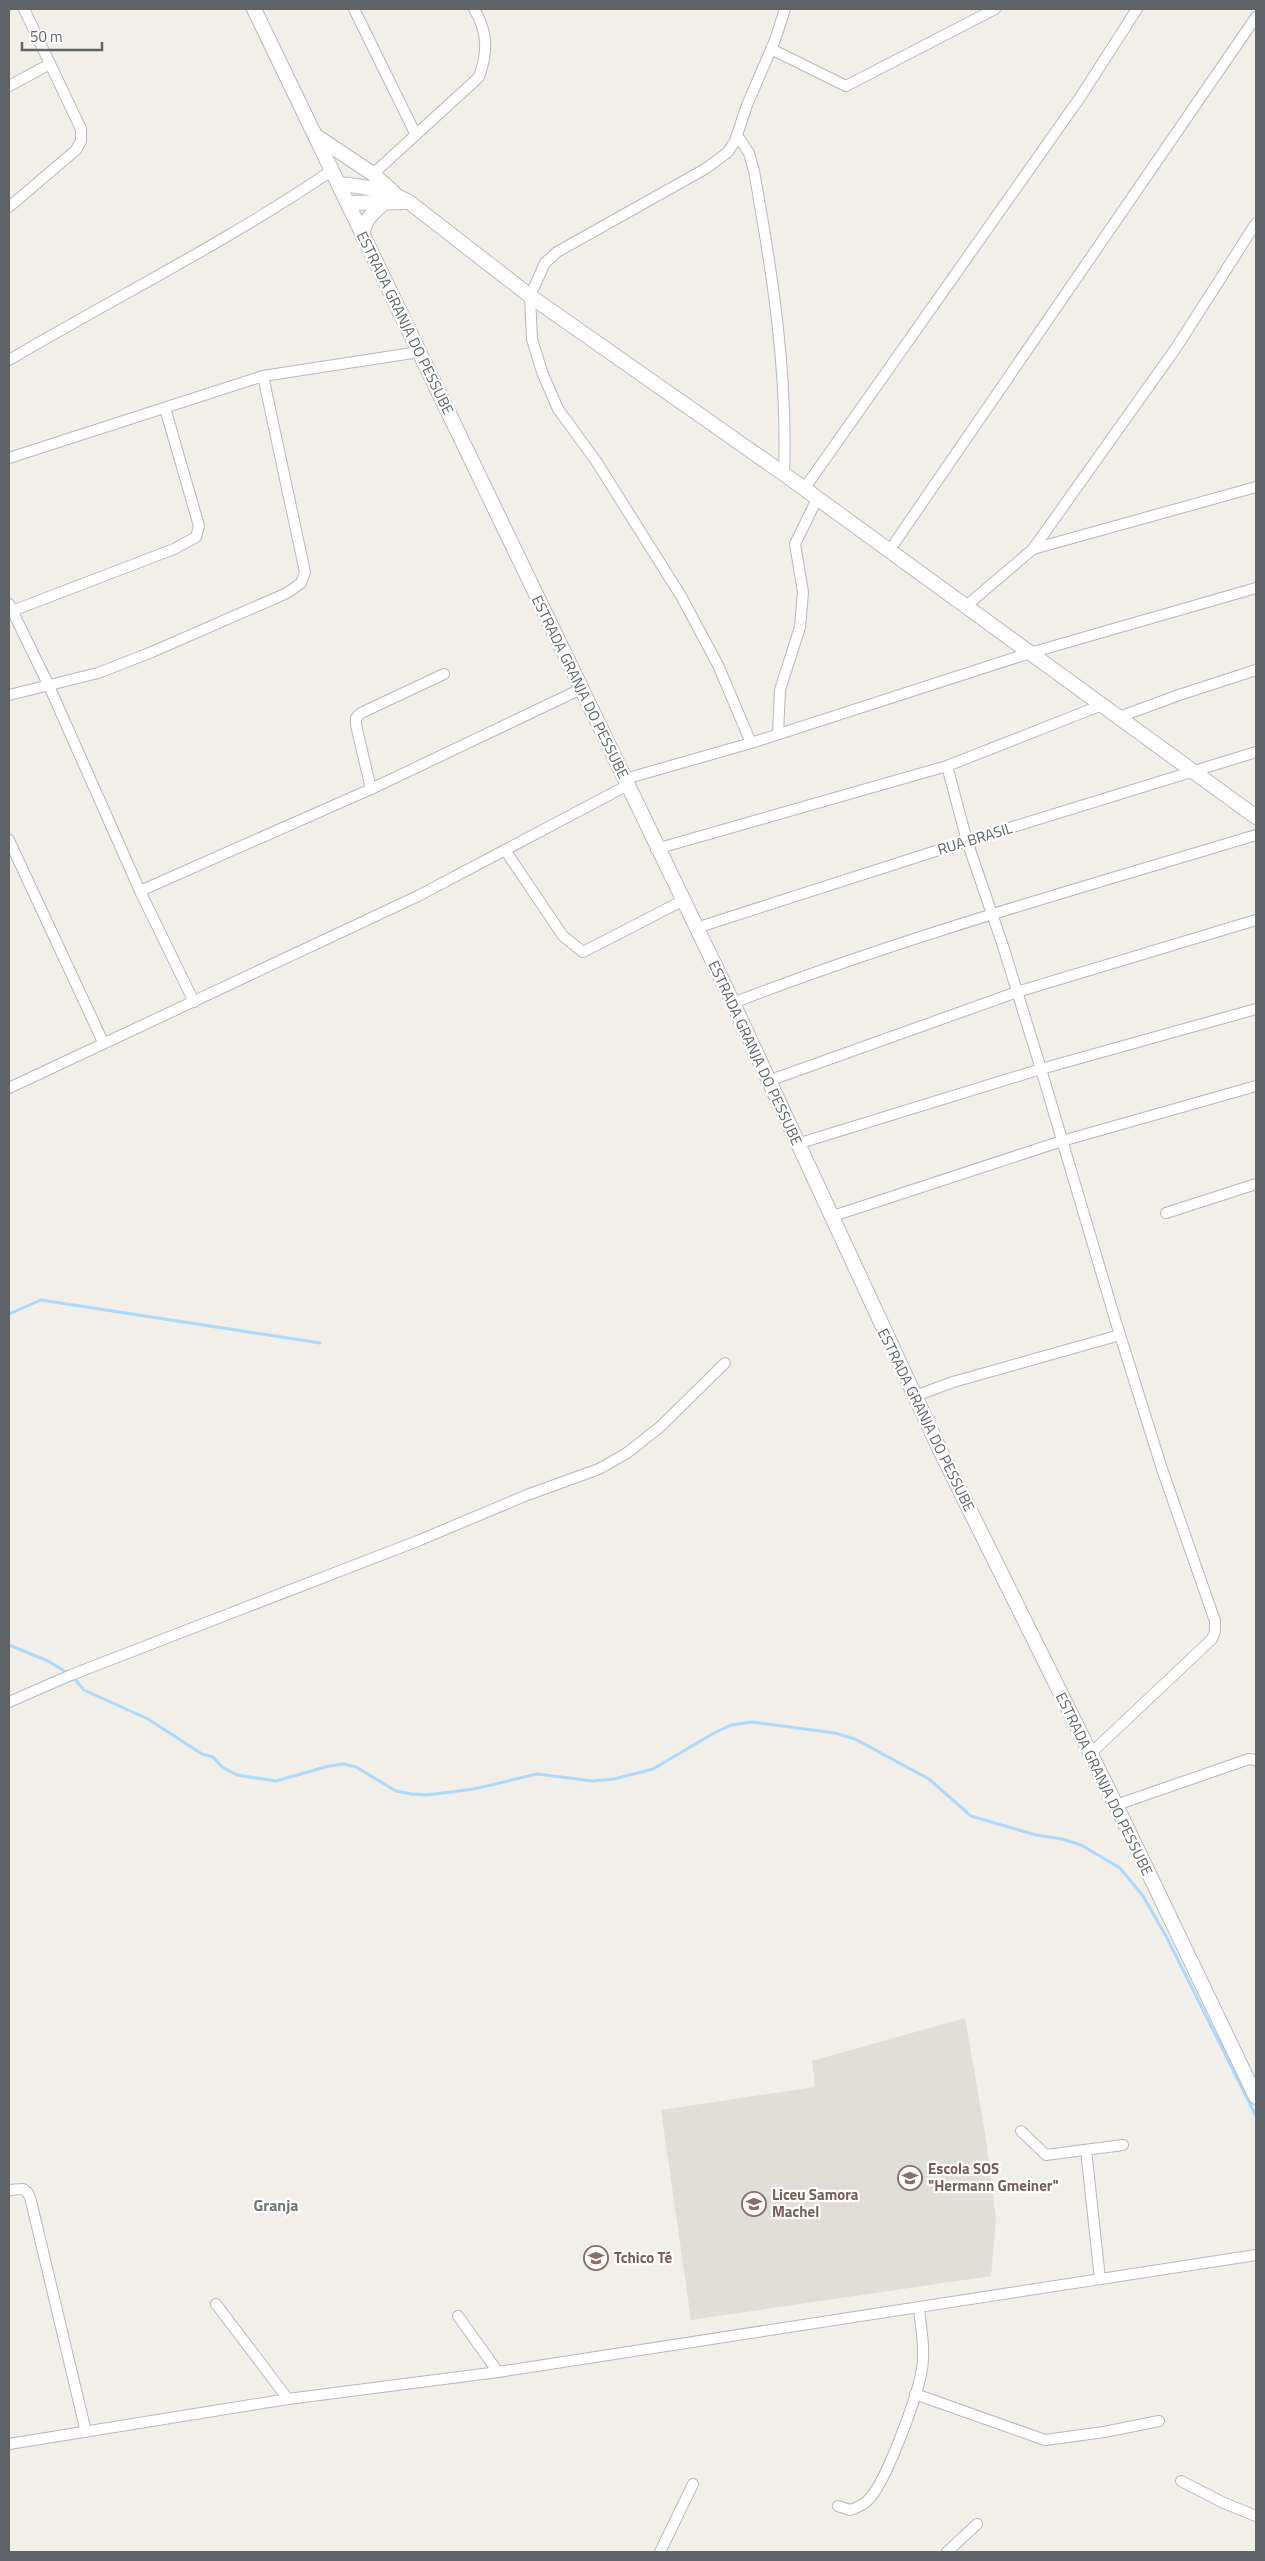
<svg xmlns="http://www.w3.org/2000/svg" width="1265" height="2561" font-family="'Titillium Web',sans-serif">
<style>
.education{fill:#e1ded6}
.lines{fill:none;stroke-linecap:round;stroke-linejoin:round}
.stream{stroke:#aadaff;stroke-width:3}
.street-casing{stroke:#b5b8bc;stroke-width:12}
.secondary-casing{stroke:#b6babf;stroke-width:16}
.street{stroke:#fff;stroke-width:10}
.secondary{stroke:#fff;stroke-width:14}
.labels{text-anchor:middle;stroke-width:4.5;stroke-linejoin:round;paint-order:stroke}
.street-label{font-size:15px;fill:#5f6368;stroke:#fff}
.education-label{font-size:15px;font-weight:bold;fill:#785e54;stroke:#fff;text-anchor:start}
.neighbourhood-label{font-size:16px;font-weight:bold;fill:#70757a;stroke:#fff}
</style>
<rect width="100%" height="100%" fill="#f1efe8"/>
<polygon class="education" points="965,2018 986,2139 996,2218 991,2276 691,2320 661,2110 815,2087 812,2061"/>
<g class="lines">
<g class="stream">
<polyline points="9,1314 41,1300 320,1343"/>
<polyline points="9,1645 48,1661 71,1675 84,1690 148,1719 202,1754 213,1757 222,1767 237,1775 276,1781 329,1766 344,1764 356,1767 396,1791 411,1794 427,1795 474,1789 537,1774 593,1781 614,1779 653,1769 714,1733 731,1725 752,1722 835,1733 855,1739 929,1779 971,1816 1036,1835 1062,1839 1081,1845 1120,1868 1143,1896 1166,1936 1256,2116"/>
</g>
<defs>
<g id="street">
<polyline points="354,9 416,135"/>
<polyline points="771,49 846,86 995,9"/>
<polyline points="9,86 50,64"/>
<path d="M 737,135 L 749,153 L 754,171 C 772,271 788,372 784,474"/>
<path d="M 373,174 L 479,77 C 488,52 488,32 474,9"/>
<polyline points="9,207 76,150 81,141 81,129 24,9"/>
<path d="M 9,360 C 116,297 228,241 331,171"/>
<polyline points="9,458 263,376 419,352"/>
<polyline points="804,489 1081,96 1137,9"/>
<polyline points="1033,549 1256,487"/>
<polyline points="889,551 1256,17"/>
<polyline points="9,604 49,686 140,891"/>
<polyline points="966,606 1033,549 1176,348 1256,223"/>
<polyline points="12,611 174,549 196,537 199,526 165,408"/>
<polyline points="9,695 98,673 152,652 287,593 301,583 305,572 263,376"/>
<polyline points="1119,717 1179,695 1256,670"/>
<polyline points="778,734 780,690 800,627 803,592 795,544 817,499"/>
<polyline points="751,743 718,665 681,596 596,461 558,409 542,372 532,339 530,296 545,263 557,252 705,169 728,152 735,141 747,105 775,40 785,9"/>
<polyline points="947,766 967,841 1003,946 1041,1069 1115,1319 1162,1469 1215,1621 1215,1631 1212,1639 1090,1754"/>
<polyline points="625,779 751,743 1030,653 1256,588"/>
<polyline points="371,789 356,725 356,718 361,713 444,674"/>
<polyline points="9,840 103,1042"/>
<polyline points="656,849 947,766 1102,705"/>
<polyline points="505,850 563,936 583,952 682,901"/>
<polyline points="696,928 967,841 1256,752"/>
<polyline points="194,1002 140,891 371,789 581,689"/>
<path d="M 733,1003 C 903,937 1081,888 1256,835"/>
<polyline points="768,1081 1017,992 1256,920"/>
<polyline points="9,1088 418,896 628,785"/>
<polyline points="797,1144 1041,1069 1256,1009"/>
<polyline points="1166,1213 1256,1184"/>
<polyline points="830,1217 1062,1141 1256,1086"/>
<polyline points="915,1396 953,1382 1120,1335"/>
<polyline points="9,1702 71,1675 420,1540 527,1495 599,1469 627,1453 660,1427 725,1363"/>
<polyline points="1116,1805 1249,1759 1256,1760"/>
<polyline points="1021,2131 1046,2155 1123,2145"/>
<polyline points="1086,2150 1100,2279"/>
<polyline points="9,2190 23,2189 28,2193 31,2201 86,2432"/>
<polyline points="216,2304 288,2399"/>
<polyline points="458,2316 498,2372"/>
<polyline points="915,2394 1045,2440 1104,2432 1159,2421"/>
<polyline points="9,2444 288,2399 498,2372 1256,2255"/>
<polyline points="1181,2481 1224,2503 1256,2516"/>
<path d="M 838,2506 L 850,2510 C 856,2508 862,2506 867,2501 C 885,2486 916,2399 921,2374 C 926,2352 921,2330 919,2308"/>
<polyline points="660,2552 693,2484"/>
<polyline points="947,2552 977,2524"/>
</g>
<g id="secondary">
<polyline points="254,9 733,1003 940,1450 1116,1805 1256,2097"/>
<polyline points="316,136 373,174 394,193"/>
<path d="M 338,184 C 363,186 387,190 409,202 L 530,296 L 784,474 L 1256,817"/>
<polyline points="348,203 405,202"/>
<path d="M 363,237 C 362,221 373,213 384,203"/>
</g>
</defs>
<use href="#street" class="street-casing"/>
<use href="#secondary" class="secondary-casing"/>
<use href="#street" class="street"/>
<use href="#secondary" class="secondary"/>
</g>
<defs>
<symbol id="school-ring" viewBox="-11 -11 22 22"><circle r="9.5" fill="#fff" stroke="#8d6e63" stroke-width="1.5"/><path d="M0-5L7-2L0 1L-7-2ZM-4 1L0 2.5L4 1V4Q0 6-4 4Z" fill="#8d6e63"/></symbol>
</defs>
<g fill-rule="evenodd">
<use href="#school-ring" x="896" y="2164" width="28" height="28"/>
<use href="#school-ring" x="740" y="2190" width="28" height="28"/>
<use href="#school-ring" x="582" y="2244" width="28" height="28"/>
</g>
<g class="labels">
<g class="street-label">
<text transform="translate(405 323) rotate(64)" y="5">ESTRADA GRANJA DO PESSUBE</text>
<text transform="translate(580 687) rotate(64)" y="5">ESTRADA GRANJA DO PESSUBE</text>
<text transform="translate(975 839) rotate(-17)" y="5">RUA BRASIL</text>
<text transform="translate(755 1053) rotate(65)" y="5">ESTRADA GRANJA DO PESSUBE</text>
<text transform="translate(926 1420) rotate(64)" y="5">ESTRADA GRANJA DO PESSUBE</text>
<text transform="translate(1104 1784) rotate(64)" y="5">ESTRADA GRANJA DO PESSUBE</text>
</g>
<g class="education-label">
<text x="928" y="2174">Escola SOS<tspan x="928" dy="17">"Hermann Gmeiner"</tspan></text>
<text x="772" y="2200">Liceu Samora<tspan x="772" dy="17">Machel</tspan></text>
<text x="614" y="2263">Tchico Té</text>
</g>
<g class="neighbourhood-label">
<text x="276" y="2211">Granja</text>
</g>
</g>
<rect width="1265" height="2561" fill="none" stroke="#5f6368" stroke-width="20"/>
<path d="M22 42v8h80v-8" fill="none" stroke="#5f6368" stroke-width="2.5"/>
<text x="30" y="42" font-size="15" fill="#5f6368" stroke="#ffffff" stroke-width="4" paint-order="stroke">50 m</text>
</svg>
